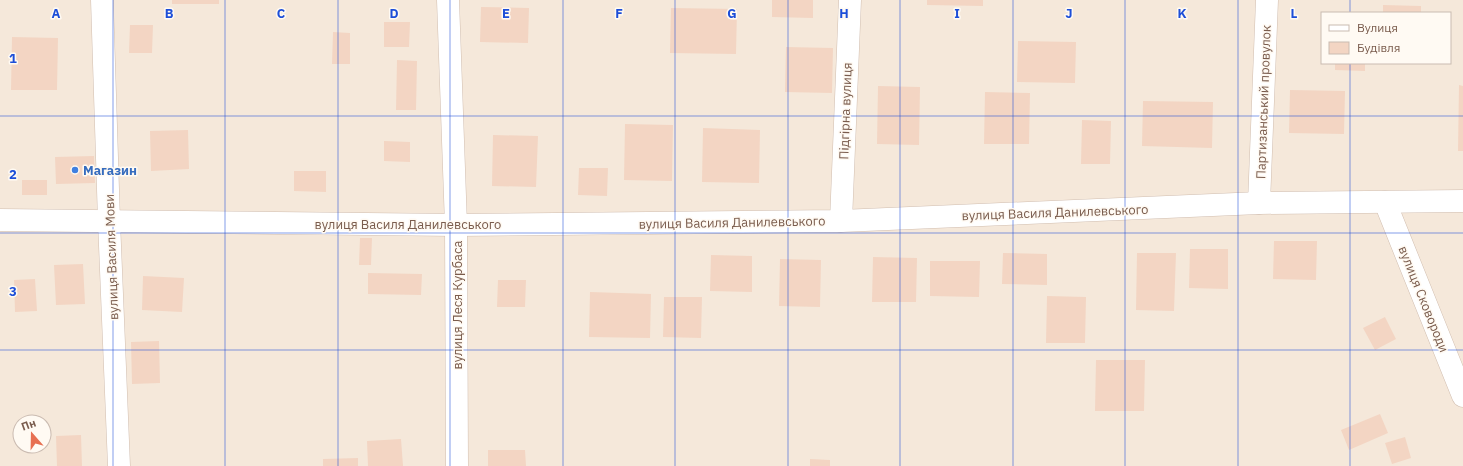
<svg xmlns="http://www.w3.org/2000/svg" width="1463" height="466" font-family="'IBM Plex Sans',sans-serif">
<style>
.residential{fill:#f5e8da;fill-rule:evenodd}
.building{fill:#f3d5c3}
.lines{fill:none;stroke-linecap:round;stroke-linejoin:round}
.street-casing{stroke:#d1beb0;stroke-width:23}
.street{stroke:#fff;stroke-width:22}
.grid{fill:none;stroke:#1d4ed8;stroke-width:1;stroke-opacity:0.55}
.shop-dot{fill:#3f7fe0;stroke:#fffaf3;stroke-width:1.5}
.labels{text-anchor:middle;stroke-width:3;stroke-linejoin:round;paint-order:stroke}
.street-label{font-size:13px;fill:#7a5c4d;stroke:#fffaf3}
.shop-label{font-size:13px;font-weight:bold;fill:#366cbe;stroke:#fffaf3;text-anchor:start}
.grid-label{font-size:13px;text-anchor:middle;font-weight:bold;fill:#1d4ed8;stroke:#fffaf3;stroke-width:3;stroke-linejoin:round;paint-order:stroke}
</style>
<rect width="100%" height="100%" fill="#fdf6ec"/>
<path class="residential" d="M 0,0 L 1463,0 L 1463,466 L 0,466 ZM 1322,13 L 1450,13 L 1450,63 L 1322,63 ZM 20,422 L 44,422 L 44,446 L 20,446 Z"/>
<g class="building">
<rect x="172" y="0" width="47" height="4"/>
<polygon points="772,0 813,0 813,18 772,17"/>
<polygon points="927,0 983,0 983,6 927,5"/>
<polygon points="1383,5 1421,6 1421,13 1383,13"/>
<polygon points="481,7 529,8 528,43 480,42"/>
<polygon points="671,8 737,9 736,54 670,53"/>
<polygon points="384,22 410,22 409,47 384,47"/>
<polygon points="130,25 153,25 152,53 129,53"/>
<polygon points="333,32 350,33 350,64 332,64"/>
<polygon points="12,37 58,38 57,90 11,90"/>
<polygon points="1018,41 1076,42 1075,83 1017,82"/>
<polygon points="786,47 833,48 832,93 785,92"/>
<polygon points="397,60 417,61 416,110 396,110"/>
<polygon points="1335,63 1365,63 1365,71 1335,70"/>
<polygon points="1459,85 1463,86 1463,151 1458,151"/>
<polygon points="878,86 920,87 919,145 877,144"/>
<polygon points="1290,90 1345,91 1344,134 1289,133"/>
<polygon points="985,92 1030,93 1029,144 984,144"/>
<polygon points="1143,101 1213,102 1212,148 1142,146"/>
<polygon points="1082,120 1111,121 1110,164 1081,164"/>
<polygon points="625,124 673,125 672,181 624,180"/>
<polygon points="703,128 760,130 759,183 702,182"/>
<polygon points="188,130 189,169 151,171 150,131"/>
<polygon points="493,135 538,136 536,187 492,186"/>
<polygon points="384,141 410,142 410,162 384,161"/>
<polygon points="94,156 95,183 56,184 55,157"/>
<polygon points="579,168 608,168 607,196 578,195"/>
<polygon points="294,171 326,171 326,192 294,191"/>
<rect x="22" y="180" width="25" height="15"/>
<polygon points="360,238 372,238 371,265 359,265"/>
<polygon points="1274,241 1317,241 1316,280 1273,279"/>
<polygon points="1190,249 1228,249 1228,289 1189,288"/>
<polygon points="1003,253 1047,254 1047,285 1002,284"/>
<polygon points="1137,253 1176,253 1174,311 1136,310"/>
<polygon points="711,255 752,256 752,292 710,291"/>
<polygon points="873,257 917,258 916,302 872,302"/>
<polygon points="780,259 821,260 820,307 779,306"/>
<polygon points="930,261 980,261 979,297 930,296"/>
<polygon points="83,264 85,304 56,305 54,265"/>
<polygon points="368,273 422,274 421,295 368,294"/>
<polygon points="143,276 184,278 182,312 142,310"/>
<polygon points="35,279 37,311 15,312 14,280"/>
<polygon points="498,280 526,280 525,307 497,307"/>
<polygon points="590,292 651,294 650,338 589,337"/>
<polygon points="1047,296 1086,297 1085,343 1046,343"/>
<polygon points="664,297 702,297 701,338 663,337"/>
<polygon points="1385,317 1396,339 1375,350 1363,328"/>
<polygon points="159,341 160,383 132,384 131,342"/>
<polygon points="1096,360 1145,360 1144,411 1095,411"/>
<polygon points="1380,414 1388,433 1349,450 1341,430"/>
<polygon points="81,435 82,466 57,466 56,436"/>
<polygon points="1405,437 1411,458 1392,464 1385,443"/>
<polygon points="401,439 403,466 368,466 367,441"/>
<polygon points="488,450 525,450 526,466 488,466"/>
<polygon points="358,458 358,466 323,466 323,459"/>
<polygon points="810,459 830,460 830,466 810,466"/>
</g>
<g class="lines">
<defs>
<g id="street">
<polyline points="102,0 109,221 119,466"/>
<polyline points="448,0 456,225 457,466"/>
<polyline points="1385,202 1463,396"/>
<polyline points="1259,203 1267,0"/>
<polyline points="0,220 456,225 841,221 1259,203 1463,201"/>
<polyline points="841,221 850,0"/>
</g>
</defs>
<use href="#street" class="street-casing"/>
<use href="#street" class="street"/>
</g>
<path class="grid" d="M 113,0 L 113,466M 225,0 L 225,466M 338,0 L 338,466M 450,0 L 450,466M 563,0 L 563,466M 675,0 L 675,466M 788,0 L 788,466M 900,0 L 900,466M 1013,0 L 1013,466M 1125,0 L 1125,466M 1238,0 L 1238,466M 1350,0 L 1350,13M 1350,63 L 1350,466M 0,116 L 1463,116M 0,233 L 1463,233M 0,350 L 1463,350"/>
<circle class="shop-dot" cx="75" cy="170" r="4"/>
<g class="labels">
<g class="street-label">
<text transform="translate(1263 102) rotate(-88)" y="5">Партизанський провулок</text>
<text transform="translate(845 111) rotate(-88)" y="5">Підгірна вулиця</text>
<text transform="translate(1055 212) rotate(-2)" y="5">вулиця Василя Данилевського</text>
<text transform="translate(732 222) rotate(-1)" y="5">вулиця Василя Данилевського</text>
<text x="408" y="229">вулиця Василя Данилевського</text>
<text transform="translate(111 257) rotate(-92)" y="5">вулиця Василя Мови</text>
<text transform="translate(1424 299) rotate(68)" y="5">вулиця Сковороди</text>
<text transform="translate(457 305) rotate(-90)" y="5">вулиця Леся Курбаса</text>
</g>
<g class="shop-label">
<text x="83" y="175">Магазин</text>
</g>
</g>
<g class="grid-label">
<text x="56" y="18">A</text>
<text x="169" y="18">B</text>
<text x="281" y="18">C</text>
<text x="394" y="18">D</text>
<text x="506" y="18">E</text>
<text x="619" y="18">F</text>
<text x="732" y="18">G</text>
<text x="844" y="18">H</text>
<text x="957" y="18">I</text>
<text x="1069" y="18">J</text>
<text x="1182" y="18">K</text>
<text x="1294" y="18">L</text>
<text x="13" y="63">1</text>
<text x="13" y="179">2</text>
<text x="13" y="296">3</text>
</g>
<rect x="1321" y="12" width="130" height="52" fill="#fffaf3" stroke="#cabbb1"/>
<rect x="1329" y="25" width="20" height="6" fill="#ffffff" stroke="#cabbb1"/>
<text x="1357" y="32" font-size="12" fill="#7a5c4d">Вулиця</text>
<rect x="1329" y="42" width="20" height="12" fill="#f3d5c3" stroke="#cabbb1"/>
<text x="1357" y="52" font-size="12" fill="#7a5c4d">Будівля</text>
<g transform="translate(32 434) rotate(340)"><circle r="19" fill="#fffaf3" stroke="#cabbb1"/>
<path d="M0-3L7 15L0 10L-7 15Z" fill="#e76f51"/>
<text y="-6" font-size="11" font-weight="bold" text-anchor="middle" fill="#7a5c4d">Пн</text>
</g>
</svg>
